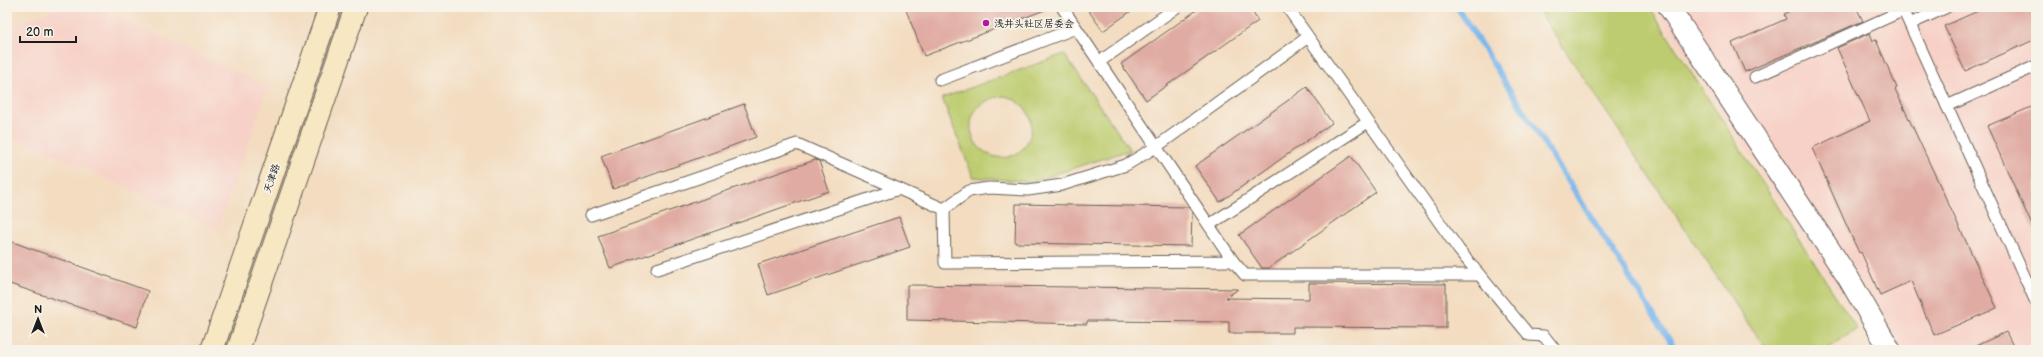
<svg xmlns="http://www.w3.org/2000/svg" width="2043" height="357" font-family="'Balsamiq Sans','LXGW WenKai TC',sans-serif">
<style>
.built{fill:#f7d1c7}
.green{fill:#bdcc6f;stroke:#6c7446;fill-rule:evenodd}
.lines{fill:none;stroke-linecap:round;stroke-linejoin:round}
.stream{stroke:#7ab7ed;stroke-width:5.5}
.building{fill:#e0aba2}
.lane-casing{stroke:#675f55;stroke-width:13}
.street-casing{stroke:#675f55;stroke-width:23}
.secondary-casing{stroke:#675f55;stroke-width:24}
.lane{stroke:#fff;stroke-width:11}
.street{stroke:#fff;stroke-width:21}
.secondary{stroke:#f7e8c3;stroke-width:22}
.poi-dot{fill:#b5179e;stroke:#f7f3e8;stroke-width:1.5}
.labels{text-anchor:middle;stroke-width:3.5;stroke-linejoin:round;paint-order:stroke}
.poi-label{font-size:10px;fill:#1c1c1c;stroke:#f7f3e8;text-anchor:start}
.street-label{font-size:10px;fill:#1c1c1c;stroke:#f7f3e8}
</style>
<rect width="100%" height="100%" fill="#f7f3e8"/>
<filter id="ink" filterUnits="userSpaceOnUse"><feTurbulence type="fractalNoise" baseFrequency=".025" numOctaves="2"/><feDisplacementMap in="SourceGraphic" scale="8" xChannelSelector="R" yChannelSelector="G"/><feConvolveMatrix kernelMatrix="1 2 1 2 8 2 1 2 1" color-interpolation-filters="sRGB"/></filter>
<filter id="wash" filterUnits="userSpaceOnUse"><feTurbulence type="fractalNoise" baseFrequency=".012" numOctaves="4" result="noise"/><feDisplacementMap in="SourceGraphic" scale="16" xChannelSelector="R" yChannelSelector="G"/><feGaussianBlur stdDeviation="0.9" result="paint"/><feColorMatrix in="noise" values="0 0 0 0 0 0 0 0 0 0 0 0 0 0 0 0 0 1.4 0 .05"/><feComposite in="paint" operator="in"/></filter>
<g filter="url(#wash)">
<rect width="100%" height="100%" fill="#f3dcc0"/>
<g class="built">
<polygon points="61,7 98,7 268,87 218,229 7,134 7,27"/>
<polygon points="1654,7 2036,7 2036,350 1876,350"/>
</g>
<g class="green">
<polygon points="1536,7 1649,7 1857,329 1825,350 1766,350"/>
<path d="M 1064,54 L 1130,150 L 1031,182 L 973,177 L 942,98 ZM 1005,96 C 1054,110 1027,173 988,154 C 983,151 978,147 975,142 C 963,117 979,98 1005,96 Z"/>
</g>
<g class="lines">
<polyline class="stream" points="1457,7 1676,350"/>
</g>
<g id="blocks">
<g class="building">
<polygon points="915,7 1050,7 1050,8 924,56 906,10"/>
<polygon points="1086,7 1137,7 1103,31"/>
<polygon points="1201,7 1249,7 1258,21 1146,100 1121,64"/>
<polygon points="1797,7 1856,7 1863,21 1745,72 1732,43 1786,19 1784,14"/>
<polygon points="1987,7 2036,7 2036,39 1965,71 1944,26"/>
<polygon points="1870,33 1873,41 1876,40 1897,88 1895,89 1997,308 1934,335 1911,281 1880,295 1861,252 1859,253 1812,148 1870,121 1837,48"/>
<polygon points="1307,87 1332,123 1220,202 1195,166"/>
<polygon points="744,104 756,137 613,189 601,156"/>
<polygon points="2036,105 2036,234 1987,126"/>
<polygon points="1351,156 1376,192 1269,268 1262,268 1239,235"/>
<polygon points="815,160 819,161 829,191 610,268 598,236"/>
<polygon points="1016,204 1188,207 1192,212 1191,246 1015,243"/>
<polygon points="899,217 910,247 768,295 758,264"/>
<polygon points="7,240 148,291 137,327 7,283"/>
<polygon points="1309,283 1446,284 1446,328 1293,327 1293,333 1229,333 1229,322 1087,321 1087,324 907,320 907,285 1238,289 1226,298 1309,299"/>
<polygon points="2006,332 2015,350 1967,350"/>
</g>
</g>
</g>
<g filter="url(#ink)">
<use href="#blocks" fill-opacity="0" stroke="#675f55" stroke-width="1"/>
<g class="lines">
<defs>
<g id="lane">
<polyline points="1287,7 1459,250 1529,335 1544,336 1555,350"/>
<polyline points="1902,7 2036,302"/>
<polyline points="1910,24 1947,7"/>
<polyline points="1099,62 1177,7"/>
<polyline points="1755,77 1904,10"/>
<polyline points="940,80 1076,28"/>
<polyline points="1947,106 2036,66"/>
<polyline points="944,209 969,191 989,188 1028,190 1062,185 1126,165 1156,147 1308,37"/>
<polyline points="591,215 797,144 944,209 945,263 1233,261 1062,7"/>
<polyline points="1209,225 1368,122"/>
<polyline points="1233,261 1245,275 1479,275"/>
<polyline points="657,269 899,189"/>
</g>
<polyline id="street" points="1669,7 1849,279 1890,350"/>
<g id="secondary">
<polyline points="212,350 330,7"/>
<polyline points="238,350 356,7"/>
</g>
</defs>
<use href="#lane" class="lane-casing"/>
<use href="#street" class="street-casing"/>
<use href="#secondary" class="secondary-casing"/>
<use href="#lane" class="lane"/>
<use href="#street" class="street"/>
<use href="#secondary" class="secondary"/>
</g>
</g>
<circle class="poi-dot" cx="986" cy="23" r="4"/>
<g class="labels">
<g class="poi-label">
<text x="994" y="27">浅井头社区居委会</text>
</g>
<g class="street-label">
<text transform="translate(271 178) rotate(-71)" y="4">天津路</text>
</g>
</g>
<rect width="2043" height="357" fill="none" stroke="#f7f3e8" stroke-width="24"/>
<g transform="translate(38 319)" stroke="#f7f3e8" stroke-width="3" paint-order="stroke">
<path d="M0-3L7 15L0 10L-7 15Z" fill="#1c1c1c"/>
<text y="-6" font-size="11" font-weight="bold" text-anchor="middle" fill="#1c1c1c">N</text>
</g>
<path d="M20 36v6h56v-6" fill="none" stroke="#1c1c1c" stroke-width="2"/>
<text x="26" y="36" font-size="12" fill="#1c1c1c" stroke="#f7f3e8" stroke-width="3" paint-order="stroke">20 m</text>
</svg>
